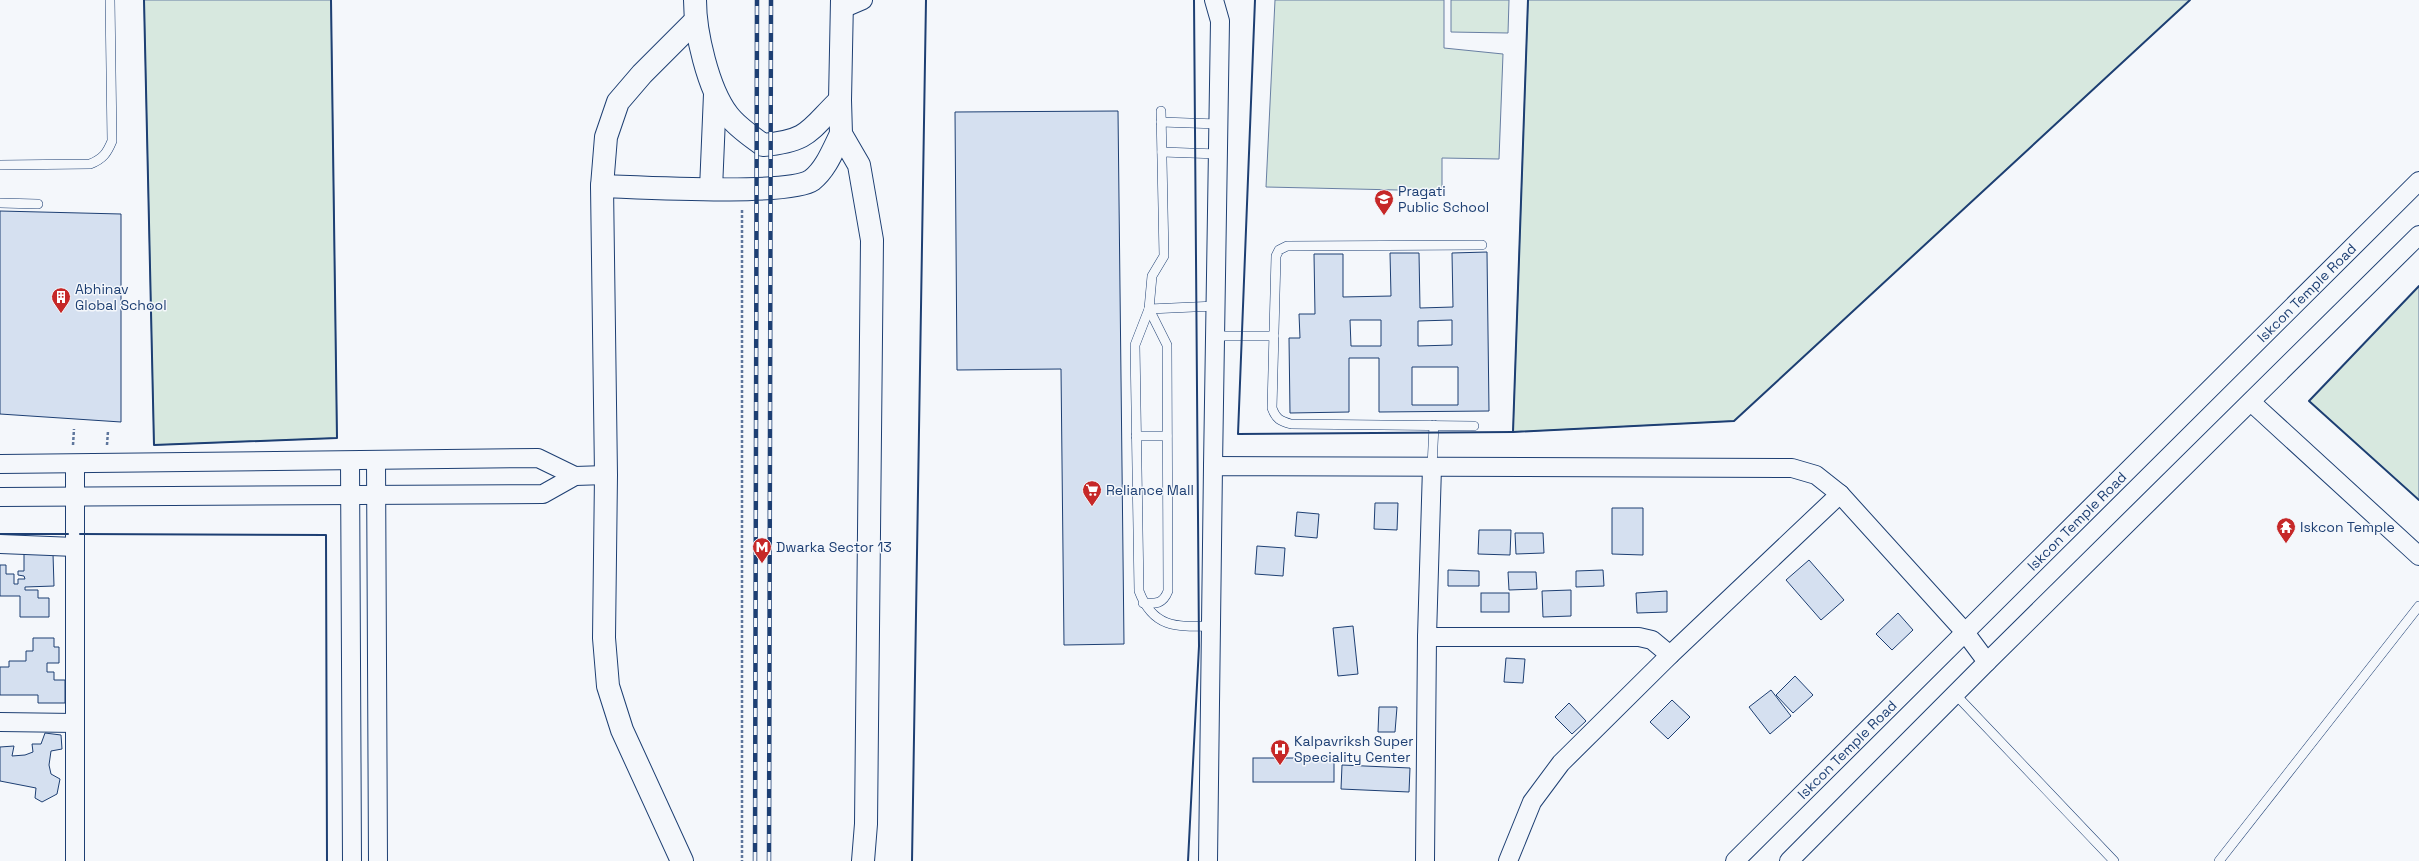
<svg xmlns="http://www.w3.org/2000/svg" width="2419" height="861" font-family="'Space Grotesk',sans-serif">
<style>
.green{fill:#d7e8df;stroke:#687fa3}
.building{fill:#d5e0f0;stroke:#1d3f73;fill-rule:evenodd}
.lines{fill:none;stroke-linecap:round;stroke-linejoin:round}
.lane-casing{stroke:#1d3f73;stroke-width:10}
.street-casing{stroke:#1d3f73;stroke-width:20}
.secondary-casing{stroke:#1d3f73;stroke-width:24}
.path{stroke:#5e769c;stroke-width:2.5;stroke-dasharray:3 2;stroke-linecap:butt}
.lane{stroke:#f4f7fb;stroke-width:9}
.street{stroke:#f4f7fb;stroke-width:18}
.secondary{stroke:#f4f7fb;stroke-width:22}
.rail-casing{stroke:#1d3f73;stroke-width:4.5}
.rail{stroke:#f4f7fb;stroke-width:3;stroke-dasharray:9;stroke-linecap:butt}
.wall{stroke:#1d3f73;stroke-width:2}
.labels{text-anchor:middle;stroke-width:3;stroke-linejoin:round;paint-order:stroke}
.poi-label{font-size:14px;fill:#1d3f73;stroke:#f4f7fb;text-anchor:start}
.street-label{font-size:14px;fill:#1d3f73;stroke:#f4f7fb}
</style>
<rect width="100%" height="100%" fill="#f4f7fb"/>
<g class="green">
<polygon points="144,0 331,0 337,438 154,445"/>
<polygon points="1275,0 1444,0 1444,48 1503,54 1499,159 1442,158 1442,191 1266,187"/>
<polygon points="1451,0 1509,0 1508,33 1451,32"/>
<polygon points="1528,0 2190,0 1734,421 1513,432"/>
<polygon points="2419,286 2419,500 2309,401"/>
</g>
<g class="building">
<polygon points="1118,111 1124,644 1064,645 1061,369 957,370 955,112"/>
<polygon points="0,211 121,214 121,422 0,414"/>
<path d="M 1487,252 L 1489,411 L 1379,412 L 1379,358 L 1349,358 L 1349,412 L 1290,413 L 1289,338 L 1300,338 L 1299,314 L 1315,314 L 1314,254 L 1343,254 L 1343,297 L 1391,296 L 1390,253 L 1419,253 L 1420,308 L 1453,307 L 1452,253 ZM 1350,320 L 1381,320 L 1381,346 L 1351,346 ZM 1452,320 L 1452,345 L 1418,346 L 1418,321 ZM 1412,367 L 1458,367 L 1458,405 L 1412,405 Z"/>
<polygon points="1375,503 1398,503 1397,530 1374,529"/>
<polygon points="1612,508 1643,508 1643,555 1612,554"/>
<polygon points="1297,512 1319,514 1317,538 1295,536"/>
<polygon points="1479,530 1511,530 1510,555 1478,554"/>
<polygon points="1515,533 1543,533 1544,553 1516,554"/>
<polygon points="1257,546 1285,548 1283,576 1255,574"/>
<polygon points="24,554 53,554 54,586 25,587 25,590 38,590 38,598 49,598 49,617 20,617 20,596 0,596 0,565 6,565 6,574 14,574 14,584 18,584 18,579 25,579 24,576 18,575 18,571 24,571"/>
<polygon points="1809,560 1844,600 1821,620 1786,580"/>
<polygon points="1448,570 1479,571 1479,586 1448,586"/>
<polygon points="1603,570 1604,586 1576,587 1576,571"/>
<polygon points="1508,572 1536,572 1537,589 1509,590"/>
<polygon points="1571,590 1571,616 1543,617 1542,591"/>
<polygon points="1667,591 1667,612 1637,613 1636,593"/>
<rect x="1481" y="593" width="28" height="19"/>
<polygon points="1898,613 1913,630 1892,650 1876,634"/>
<polygon points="1353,626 1358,674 1338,676 1333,628"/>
<polygon points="33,638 54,638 54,647 59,647 59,663 47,663 47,672 54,672 54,680 65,680 65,703 38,703 38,695 0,695 0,667 9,667 9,661 26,661 26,651 33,651"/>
<polygon points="1506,658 1525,659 1523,683 1504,682"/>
<polygon points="1795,676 1813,695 1793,713 1776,695"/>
<polygon points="1771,690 1791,716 1770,734 1749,707"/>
<polygon points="1672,700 1690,717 1668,739 1650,722"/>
<polygon points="1569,703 1586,721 1572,734 1555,717"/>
<polygon points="1379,707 1397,707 1395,732 1378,732"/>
<polygon points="45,733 61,735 62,749 51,751 49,765 51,774 60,779 57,794 42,802 35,798 36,788 0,781 0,747 14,746 12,756 25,755 33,752 32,744 41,744"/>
<rect x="1253" y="758" width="81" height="24"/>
<polygon points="1342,765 1410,768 1409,792 1341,789"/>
</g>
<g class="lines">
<defs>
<g id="lane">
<path d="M 1161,111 L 1164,256 L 1152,276 L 1149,309 L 1135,345 L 1139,591 C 1153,628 1176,627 1210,626"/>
<polyline points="1161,122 1218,124"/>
<polyline points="1162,152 1218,154"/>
<path d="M 0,165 L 90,164 C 103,159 107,153 112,141 L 110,0"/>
<polyline points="0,203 38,204"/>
<polyline points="1149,309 1216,306"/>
<polyline points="1215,336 1274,336"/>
<path d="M 1474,426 L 1291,424 C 1280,421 1276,419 1272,408 L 1276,256 L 1279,250 L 1287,246 L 1482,245"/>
<polyline points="1136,436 1167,436"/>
<polyline points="1432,467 1434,425"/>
<path d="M 1143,603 C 1156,604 1163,604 1168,591 L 1167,345 L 1149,309"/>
<polyline points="1956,695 2114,861"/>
<polyline points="2219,861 2419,606"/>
</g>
<g id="street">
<polyline points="842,9 863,0"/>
<polyline points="2251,402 2419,556"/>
<polyline points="376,460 378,861"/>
<polyline points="350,461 352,861"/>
<polyline points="0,464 538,458 575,476"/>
<polyline points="1213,466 1220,21 1214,0"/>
<polyline points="0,497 543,494 575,476 606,475"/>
<polyline points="0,544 75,547"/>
<polyline points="1427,637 1639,637 1652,640 1670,655"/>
<polyline points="0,722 75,723"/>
<polyline points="75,861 75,464"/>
<polyline points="1208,861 1213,466 1792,468 1816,475 1840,494 1964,631 1987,662"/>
<polyline points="1425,861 1427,637 1432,467"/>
<polyline points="1508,861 1532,802 1561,763 1670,655 1840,494"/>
<path id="s1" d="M 1735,861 L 2419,181"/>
<polyline points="1789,861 1987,662 2419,235"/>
</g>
<g id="secondary">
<path d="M 695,0 C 695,32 708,89 728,115 C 737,127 751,136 763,145 C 810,141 809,130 840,100"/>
<polyline points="842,0 840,100 841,134 859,165 872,240 866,824 863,861"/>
<path d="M 602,186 C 636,187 790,196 812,180 C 826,169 833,150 841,134"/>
<polyline points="711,189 715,94"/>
<polyline points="682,861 622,730 608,686 604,638 606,475 602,186 606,137 618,102 642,74 695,21"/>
</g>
</defs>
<use href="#lane" class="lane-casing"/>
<use href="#street" class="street-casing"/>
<use href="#secondary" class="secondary-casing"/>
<g class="path">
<polyline points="742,210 742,861"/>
<polyline points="73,445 74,429"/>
<polyline points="107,445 108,431"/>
</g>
<use href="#lane" class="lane"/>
<use href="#street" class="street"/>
<use href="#secondary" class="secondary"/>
<defs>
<g id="rail">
<polyline points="755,861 757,0"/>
<polyline points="769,861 771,0"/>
</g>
</defs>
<use href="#rail" class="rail-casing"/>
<use href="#rail" class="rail"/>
<g class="wall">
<polyline points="144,0 154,445 337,438 331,0"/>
<polyline points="1255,0 1238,434 1513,432"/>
<polyline points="1528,0 1513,432 1734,421 2190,0"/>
<polyline points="2419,286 2309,401 2419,500"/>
<polyline points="0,534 68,534"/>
<polyline points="80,534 326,535 327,861"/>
<polyline points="912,861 926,0"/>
<polyline points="1188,861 1199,646 1194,0"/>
</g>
</g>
<defs>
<symbol id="school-pin" viewBox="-11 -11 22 30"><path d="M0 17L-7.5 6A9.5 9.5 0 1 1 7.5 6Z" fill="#c62828" stroke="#f4f7fb"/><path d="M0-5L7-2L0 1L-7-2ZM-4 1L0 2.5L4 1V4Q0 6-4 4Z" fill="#fff"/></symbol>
<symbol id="building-pin" viewBox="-11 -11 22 30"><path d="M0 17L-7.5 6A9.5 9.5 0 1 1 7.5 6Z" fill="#c62828" stroke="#f4f7fb"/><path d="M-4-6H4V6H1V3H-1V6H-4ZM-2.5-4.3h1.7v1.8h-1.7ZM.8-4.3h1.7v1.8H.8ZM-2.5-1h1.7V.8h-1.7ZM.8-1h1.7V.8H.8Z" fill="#fff"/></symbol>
<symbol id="supermarket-pin" viewBox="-11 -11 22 30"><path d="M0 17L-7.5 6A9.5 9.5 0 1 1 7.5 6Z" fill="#c62828" stroke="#f4f7fb"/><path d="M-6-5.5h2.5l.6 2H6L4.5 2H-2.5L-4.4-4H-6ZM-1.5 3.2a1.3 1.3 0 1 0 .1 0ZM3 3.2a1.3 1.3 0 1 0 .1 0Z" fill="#fff"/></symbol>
<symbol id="temple-pin" viewBox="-11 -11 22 30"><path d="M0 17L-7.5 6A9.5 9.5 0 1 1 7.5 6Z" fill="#c62828" stroke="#f4f7fb"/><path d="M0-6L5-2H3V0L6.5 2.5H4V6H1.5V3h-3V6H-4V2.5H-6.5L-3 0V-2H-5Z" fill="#fff"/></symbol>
<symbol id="metro-pin" viewBox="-11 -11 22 30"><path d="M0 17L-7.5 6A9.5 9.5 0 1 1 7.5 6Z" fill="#c62828" stroke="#f4f7fb"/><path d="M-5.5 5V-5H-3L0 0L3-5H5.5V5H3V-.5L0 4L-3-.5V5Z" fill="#fff"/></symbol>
<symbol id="hospital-pin" viewBox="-11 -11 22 30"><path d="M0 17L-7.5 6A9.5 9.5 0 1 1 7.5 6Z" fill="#c62828" stroke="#f4f7fb"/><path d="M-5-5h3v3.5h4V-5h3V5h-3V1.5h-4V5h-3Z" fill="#fff"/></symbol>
</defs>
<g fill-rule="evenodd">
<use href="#school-pin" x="1373" y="188" width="22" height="30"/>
<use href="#building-pin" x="50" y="286" width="22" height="30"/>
<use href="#supermarket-pin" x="1081" y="479" width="22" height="30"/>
<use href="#temple-pin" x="2275" y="516" width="22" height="30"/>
<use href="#metro-pin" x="751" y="536" width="22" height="30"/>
<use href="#hospital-pin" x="1269" y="738" width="22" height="30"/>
</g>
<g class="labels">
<g class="poi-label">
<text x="1398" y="196">Pragati<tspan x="1398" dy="16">Public School</tspan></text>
<text x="75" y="294">Abhinav<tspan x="75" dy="16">Global School</tspan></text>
<text x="1106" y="495">Reliance Mall</text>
<text x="2300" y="532">Iskcon Temple</text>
<text x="776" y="552">Dwarka Sector 13</text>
<text x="1294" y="746">Kalpavriksh Super<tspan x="1294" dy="16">Speciality Center</tspan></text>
</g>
<g class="street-label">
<text dy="5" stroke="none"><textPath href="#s1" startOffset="806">Iskcon Temple Road</textPath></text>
<text dy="5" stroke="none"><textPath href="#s1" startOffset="482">Iskcon Temple Road</textPath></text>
<text dy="5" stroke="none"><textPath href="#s1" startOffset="158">Iskcon Temple Road</textPath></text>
</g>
</g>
</svg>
